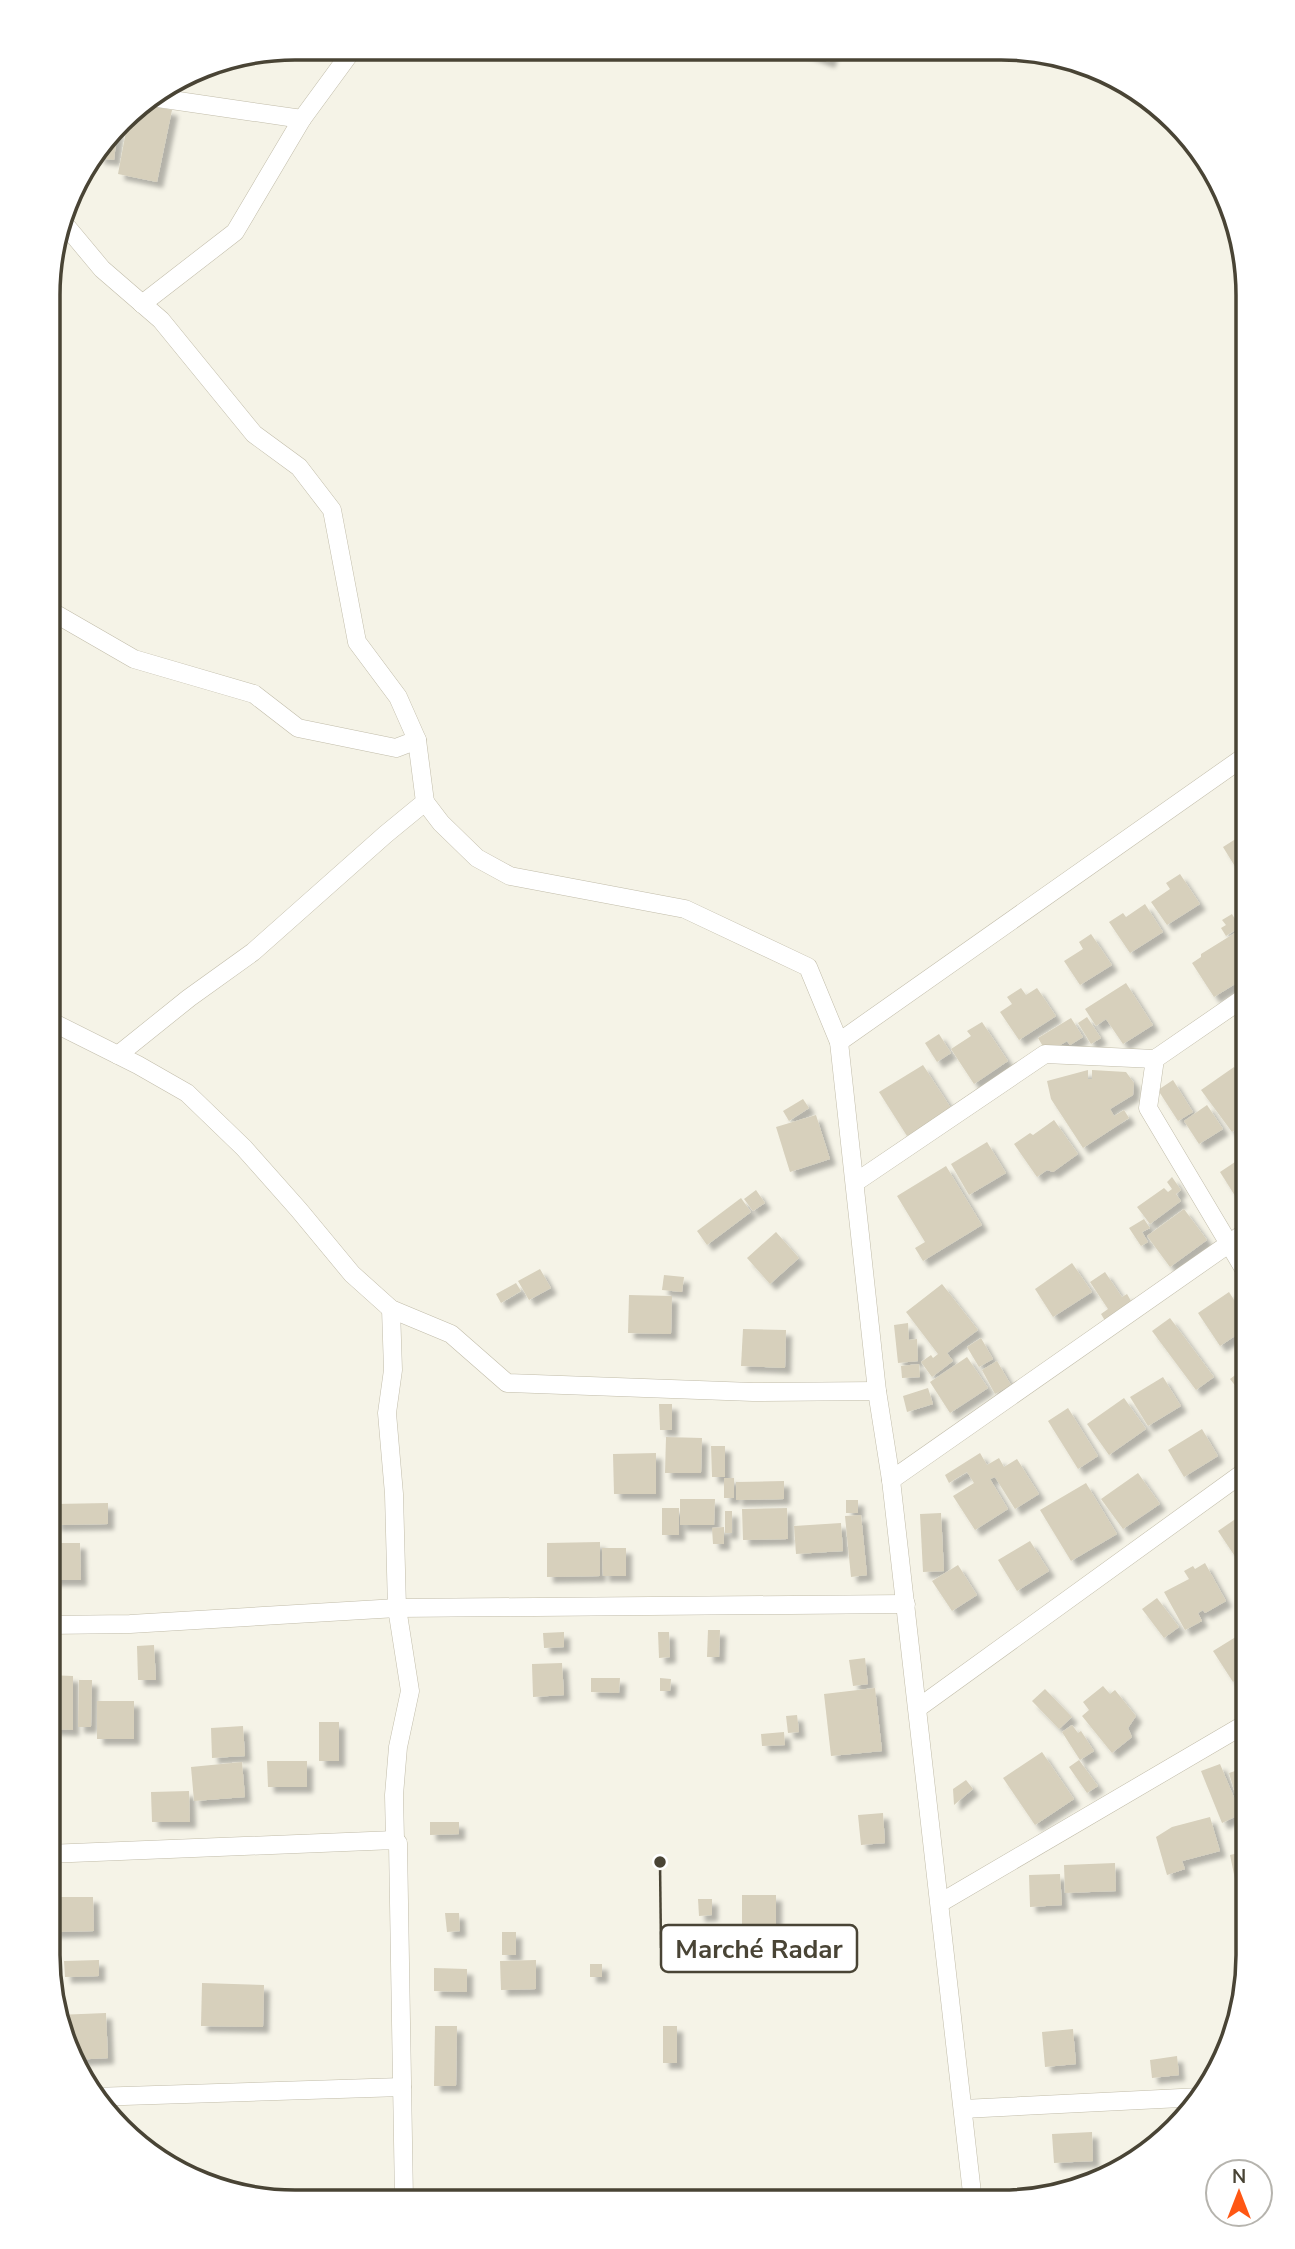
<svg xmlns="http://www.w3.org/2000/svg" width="1295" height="2249" font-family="'Nunito Sans',sans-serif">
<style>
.building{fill:#d7d0bc;filter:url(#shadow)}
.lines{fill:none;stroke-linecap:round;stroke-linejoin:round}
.street-casing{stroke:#c1bca9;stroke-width:19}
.street{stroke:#fff;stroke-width:18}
.rim{fill:none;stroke:#494435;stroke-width:3.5}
.leader{fill:none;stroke:#494435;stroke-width:2.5}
.callout-dot{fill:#494435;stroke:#fff;stroke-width:2.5}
.callout{fill:#fff;stroke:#494435;stroke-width:2.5}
.callout-label{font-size:26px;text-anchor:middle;font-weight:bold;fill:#494435}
</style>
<defs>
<filter id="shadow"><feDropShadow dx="6" dy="6" stdDeviation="2" flood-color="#0004"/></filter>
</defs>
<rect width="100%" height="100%" fill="#f5f3e7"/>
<g class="building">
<polygon points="797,50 833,51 829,62"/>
<polygon points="140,104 172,110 157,182 118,174 130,110"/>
<polygon points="118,126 114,160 98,158 99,151"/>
<polygon points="1248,821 1248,867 1239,873 1223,847 1245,833 1240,826"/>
<polygon points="1180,874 1200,904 1167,925 1151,902 1170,889 1166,883"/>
<polygon points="1145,904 1163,932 1130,953 1109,922 1123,913 1126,917"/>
<polygon points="1232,914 1240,927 1226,936 1221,928 1226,925 1222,920"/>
<polygon points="1243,928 1248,934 1248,971 1238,958 1248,976 1214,997 1192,963 1201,957 1201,954"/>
<polygon points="1091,934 1112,965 1080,985 1064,961 1083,949 1079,942"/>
<polygon points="1126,983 1153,1025 1123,1044 1106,1019 1096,1026 1085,1009"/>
<polygon points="1021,988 1026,995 1037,988 1056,1016 1019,1040 1000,1012 1012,1004 1007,997"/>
<polygon points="1087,1017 1101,1038 1091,1044 1078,1023"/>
<polygon points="1071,1018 1083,1037 1070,1045 1067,1041 1047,1053 1038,1038"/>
<polygon points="982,1022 1008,1061 974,1084 951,1049 971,1036 967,1031"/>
<polygon points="939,1034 951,1053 937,1062 925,1043"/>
<polygon points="923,1065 951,1108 907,1136 879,1092"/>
<polygon points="1234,1067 1247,1085 1247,1121 1232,1132 1201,1090"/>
<polygon points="1088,1070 1088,1079 1092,1079 1092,1070 1126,1072 1134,1083 1133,1095 1110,1109 1114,1116 1124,1110 1129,1118 1083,1148 1051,1099 1047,1081"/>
<polygon points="1173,1080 1193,1112 1178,1121 1158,1090"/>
<polygon points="803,1099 809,1108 789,1121 783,1111"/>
<polygon points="1207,1105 1223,1129 1199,1144 1184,1121"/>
<polygon points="816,1115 830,1159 790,1172 776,1127"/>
<polygon points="1054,1120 1078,1154 1053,1172 1047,1170 1037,1177 1014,1144 1030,1133 1033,1135"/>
<polygon points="987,1142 1006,1173 969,1195 951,1164"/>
<polygon points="1247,1154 1247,1192 1237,1199 1220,1172"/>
<polygon points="946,1166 982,1225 923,1261 915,1248 925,1242 897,1196"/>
<polygon points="1172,1177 1181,1190 1176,1194 1181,1201 1150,1224 1137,1207 1164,1188 1168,1192 1172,1189 1167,1182"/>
<polygon points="756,1190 765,1203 753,1211 744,1199"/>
<polygon points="741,1198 751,1212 707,1245 697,1231"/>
<polygon points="1184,1209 1207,1240 1170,1267 1147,1236"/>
<polygon points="1144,1219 1150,1228 1142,1232 1148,1242 1141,1246 1129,1228"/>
<polygon points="776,1232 799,1258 770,1284 747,1258"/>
<polygon points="1072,1263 1092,1292 1053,1317 1035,1289"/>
<polygon points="540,1269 551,1288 529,1300 518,1281"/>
<polygon points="1105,1272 1122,1297 1127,1294 1134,1306 1107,1324 1101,1314 1108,1309 1090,1282"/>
<polygon points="664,1275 684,1277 682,1292 662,1290"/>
<polygon points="516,1283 521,1291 501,1303 496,1294"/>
<polygon points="942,1284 978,1330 947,1353 953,1361 932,1377 921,1362 931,1355 933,1358 938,1354 906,1312"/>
<polygon points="1229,1292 1247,1320 1247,1328 1220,1346 1198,1313"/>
<polygon points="629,1295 672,1296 671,1334 628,1333"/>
<polygon points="1170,1318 1214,1377 1196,1390 1152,1331"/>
<polygon points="908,1323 909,1340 917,1339 918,1361 898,1363 894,1325"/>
<polygon points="743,1329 786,1330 785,1368 741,1366"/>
<polygon points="981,1338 993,1359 979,1367 967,1347"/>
<polygon points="967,1357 988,1388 950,1413 930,1382"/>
<polygon points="997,1361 1011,1385 995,1394 982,1370"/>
<polygon points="919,1364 920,1377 902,1378 901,1366"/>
<polygon points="1247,1366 1247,1401 1230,1379"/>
<polygon points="1163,1377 1181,1406 1148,1426 1130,1397"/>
<polygon points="928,1388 933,1404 907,1412 903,1396"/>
<polygon points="1124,1398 1146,1429 1109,1455 1087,1424"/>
<polygon points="659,1404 672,1404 672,1430 660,1430"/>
<polygon points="1068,1408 1098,1456 1078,1469 1048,1421"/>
<polygon points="1202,1429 1218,1456 1184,1477 1168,1450"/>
<polygon points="666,1437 702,1438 701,1473 665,1473"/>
<polygon points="711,1446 725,1446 725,1477 712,1477"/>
<polygon points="656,1453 656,1494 614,1494 613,1454"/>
<polygon points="980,1453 987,1465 999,1458 1004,1467 1017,1459 1039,1494 1015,1509 995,1477 990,1479 1008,1509 975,1530 953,1496 974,1483 967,1472 949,1483 945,1475"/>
<polygon points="1138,1473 1160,1504 1123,1529 1101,1499"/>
<rect x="724" y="1478" width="10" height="20"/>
<polygon points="784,1481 784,1499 736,1500 736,1482"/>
<polygon points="1086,1483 1117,1534 1071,1561 1040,1510"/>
<polygon points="680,1499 715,1499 714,1525 680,1525"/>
<rect x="846" y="1500" width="12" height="13"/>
<polygon points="108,1503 108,1524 55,1525 55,1504"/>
<rect x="662" y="1508" width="17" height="27"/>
<polygon points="787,1508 788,1539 743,1540 742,1509"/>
<rect x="725" y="1511" width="7" height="22"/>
<polygon points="1247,1511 1247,1559 1240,1564 1218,1531"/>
<polygon points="941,1513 944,1571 923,1572 920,1514"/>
<polygon points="861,1515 867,1575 851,1577 845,1516"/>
<polygon points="841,1523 843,1551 796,1554 794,1526"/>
<polygon points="724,1527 724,1544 713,1544 712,1528"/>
<polygon points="1030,1541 1049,1571 1017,1591 998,1560"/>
<polygon points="600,1542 600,1576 547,1577 547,1543"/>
<polygon points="48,1543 80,1543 81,1580 48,1580"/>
<polygon points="602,1548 626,1548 626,1576 603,1576"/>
<polygon points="1205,1563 1226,1601 1205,1613 1203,1610 1198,1613 1202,1621 1185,1630 1164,1592 1189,1579 1184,1571 1193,1566 1195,1569"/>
<polygon points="958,1565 977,1595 952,1611 932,1581"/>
<polygon points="1157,1598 1179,1627 1164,1638 1142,1609"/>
<polygon points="708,1630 720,1630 719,1657 707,1657"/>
<polygon points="1247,1630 1247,1673 1233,1682 1213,1651"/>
<polygon points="564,1632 564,1647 544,1648 543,1633"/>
<polygon points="658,1632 669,1632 670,1657 659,1658"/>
<polygon points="154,1645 156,1680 138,1680 137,1646"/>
<polygon points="865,1658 868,1684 853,1686 849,1660"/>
<polygon points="562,1663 564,1695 533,1697 532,1664"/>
<polygon points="48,1675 73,1676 73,1730 48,1729"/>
<polygon points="591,1678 620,1678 619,1693 591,1692"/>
<polygon points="660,1678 671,1679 670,1691 660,1691"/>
<polygon points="79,1680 92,1680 91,1727 78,1727"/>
<polygon points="1103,1686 1110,1694 1115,1690 1136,1716 1128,1728 1132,1737 1112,1753 1082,1716 1089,1710 1083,1702"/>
<polygon points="875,1688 882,1751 831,1756 824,1694"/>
<polygon points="1045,1689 1072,1717 1059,1729 1032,1701"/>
<rect x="97" y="1701" width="37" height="38"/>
<polygon points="797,1715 799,1732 788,1733 786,1716"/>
<rect x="319" y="1722" width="20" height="39"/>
<polygon points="1072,1725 1078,1733 1081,1731 1094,1751 1080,1760 1062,1732"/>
<polygon points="243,1726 245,1756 212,1758 211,1728"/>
<polygon points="784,1732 785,1745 762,1746 761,1734"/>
<polygon points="1042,1752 1074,1799 1035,1825 1003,1778"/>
<polygon points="1079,1760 1098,1786 1087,1793 1069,1767"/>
<polygon points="267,1761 307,1761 307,1787 268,1787"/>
<polygon points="242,1762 245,1797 194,1801 191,1767"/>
<polygon points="1220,1764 1241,1814 1222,1823 1201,1771"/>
<polygon points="1247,1767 1247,1812 1241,1814 1229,1773"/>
<polygon points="966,1780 973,1789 954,1805 953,1789"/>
<polygon points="189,1791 190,1822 152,1822 151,1792"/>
<polygon points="883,1813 885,1843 861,1845 858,1815"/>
<polygon points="1210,1817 1220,1851 1182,1861 1185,1869 1167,1875 1156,1837 1172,1827"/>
<polygon points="430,1822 459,1822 459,1834 430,1835"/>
<polygon points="1247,1851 1247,1920 1244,1922 1230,1855"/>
<polygon points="1115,1863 1116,1891 1065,1893 1064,1865"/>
<polygon points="1060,1874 1062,1905 1030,1907 1029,1875"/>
<rect x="742" y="1895" width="34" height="31"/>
<polygon points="53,1897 93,1897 94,1931 53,1932"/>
<polygon points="698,1899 712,1899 712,1915 699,1916"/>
<polygon points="445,1913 459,1913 460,1931 447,1932"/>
<rect x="502" y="1932" width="14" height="23"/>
<polygon points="99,1960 99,1976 65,1977 64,1961"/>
<polygon points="536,1960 536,1989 501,1990 500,1961"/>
<rect x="590" y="1964" width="12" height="13"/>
<polygon points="434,1968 467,1969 467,1992 434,1991"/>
<polygon points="202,1983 264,1985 263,2027 201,2026"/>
<polygon points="106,2013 108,2058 73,2060 61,2034 57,2015"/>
<polygon points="435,2026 457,2026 456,2086 434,2086"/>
<rect x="663" y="2026" width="14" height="37"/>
<polygon points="1073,2029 1076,2064 1045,2067 1042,2032"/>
<polygon points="1177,2056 1179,2075 1152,2078 1150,2060"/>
<polygon points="1092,2132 1093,2161 1054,2163 1052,2134"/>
</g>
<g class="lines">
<defs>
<g id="street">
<polyline points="151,97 302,119"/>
<polyline points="62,221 102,269 161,320 254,434 299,467 332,510 357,642 398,697 417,740 425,802 386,834 253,952 189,998 118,1055"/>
<polyline points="142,304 235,232 302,119 354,48"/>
<polyline points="49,610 134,659 254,694 298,728 396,748 417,740"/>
<polyline points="425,802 441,823 477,858 510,876 685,909 808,967 839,1042 877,1391 891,1480 973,2202"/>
<polyline points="48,1018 52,1022 138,1065 187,1093 244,1148 299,1210 352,1274 391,1309 451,1334 507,1383 753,1392 877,1391"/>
<polyline points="839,1042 1248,754"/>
<polyline points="1155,1059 1148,1108 1247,1274"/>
<polyline points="856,1182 1045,1054 1155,1059 1248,995"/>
<polyline points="391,1309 393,1370 387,1413 394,1494 397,1608 410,1691 398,1747 394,1795 395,1840"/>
<polyline points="891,1480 1247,1231"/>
<polyline points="48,1625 130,1624 397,1608 906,1604"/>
<polyline points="918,1708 1247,1470"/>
<polyline points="47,1854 395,1840 398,1843 404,2200"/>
<polyline points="940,1903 1247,1723"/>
<polyline points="93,2097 402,2087"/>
<polyline points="963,2109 1201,2097"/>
</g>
</defs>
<use href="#street" class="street-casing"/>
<use href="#street" class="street"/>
</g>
<path d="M0 0H1295V2249H0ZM295 60H1001A235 235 0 0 1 1236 295V1955A235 235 0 0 1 1001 2190H295A235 235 0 0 1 60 1955V295A235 235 0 0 1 295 60Z" fill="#fff" fill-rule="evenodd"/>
<path class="rim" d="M295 60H1001A235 235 0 0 1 1236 295V1955A235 235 0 0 1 1001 2190H295A235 235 0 0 1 60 1955V295A235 235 0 0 1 295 60Z"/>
<path class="leader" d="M660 1862L661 1948"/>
<circle class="callout-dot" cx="660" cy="1862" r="7"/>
<rect class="callout" x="661" y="1925" width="196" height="47" rx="7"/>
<g class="callout-label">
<text x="759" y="1958">Marché Radar</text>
</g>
<g transform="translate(1239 2193)"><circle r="33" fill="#ffffff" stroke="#b6b4ae" stroke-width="2"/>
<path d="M0-5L12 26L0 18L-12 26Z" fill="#ff5714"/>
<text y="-10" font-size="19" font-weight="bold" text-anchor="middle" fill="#494435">N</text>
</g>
</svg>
